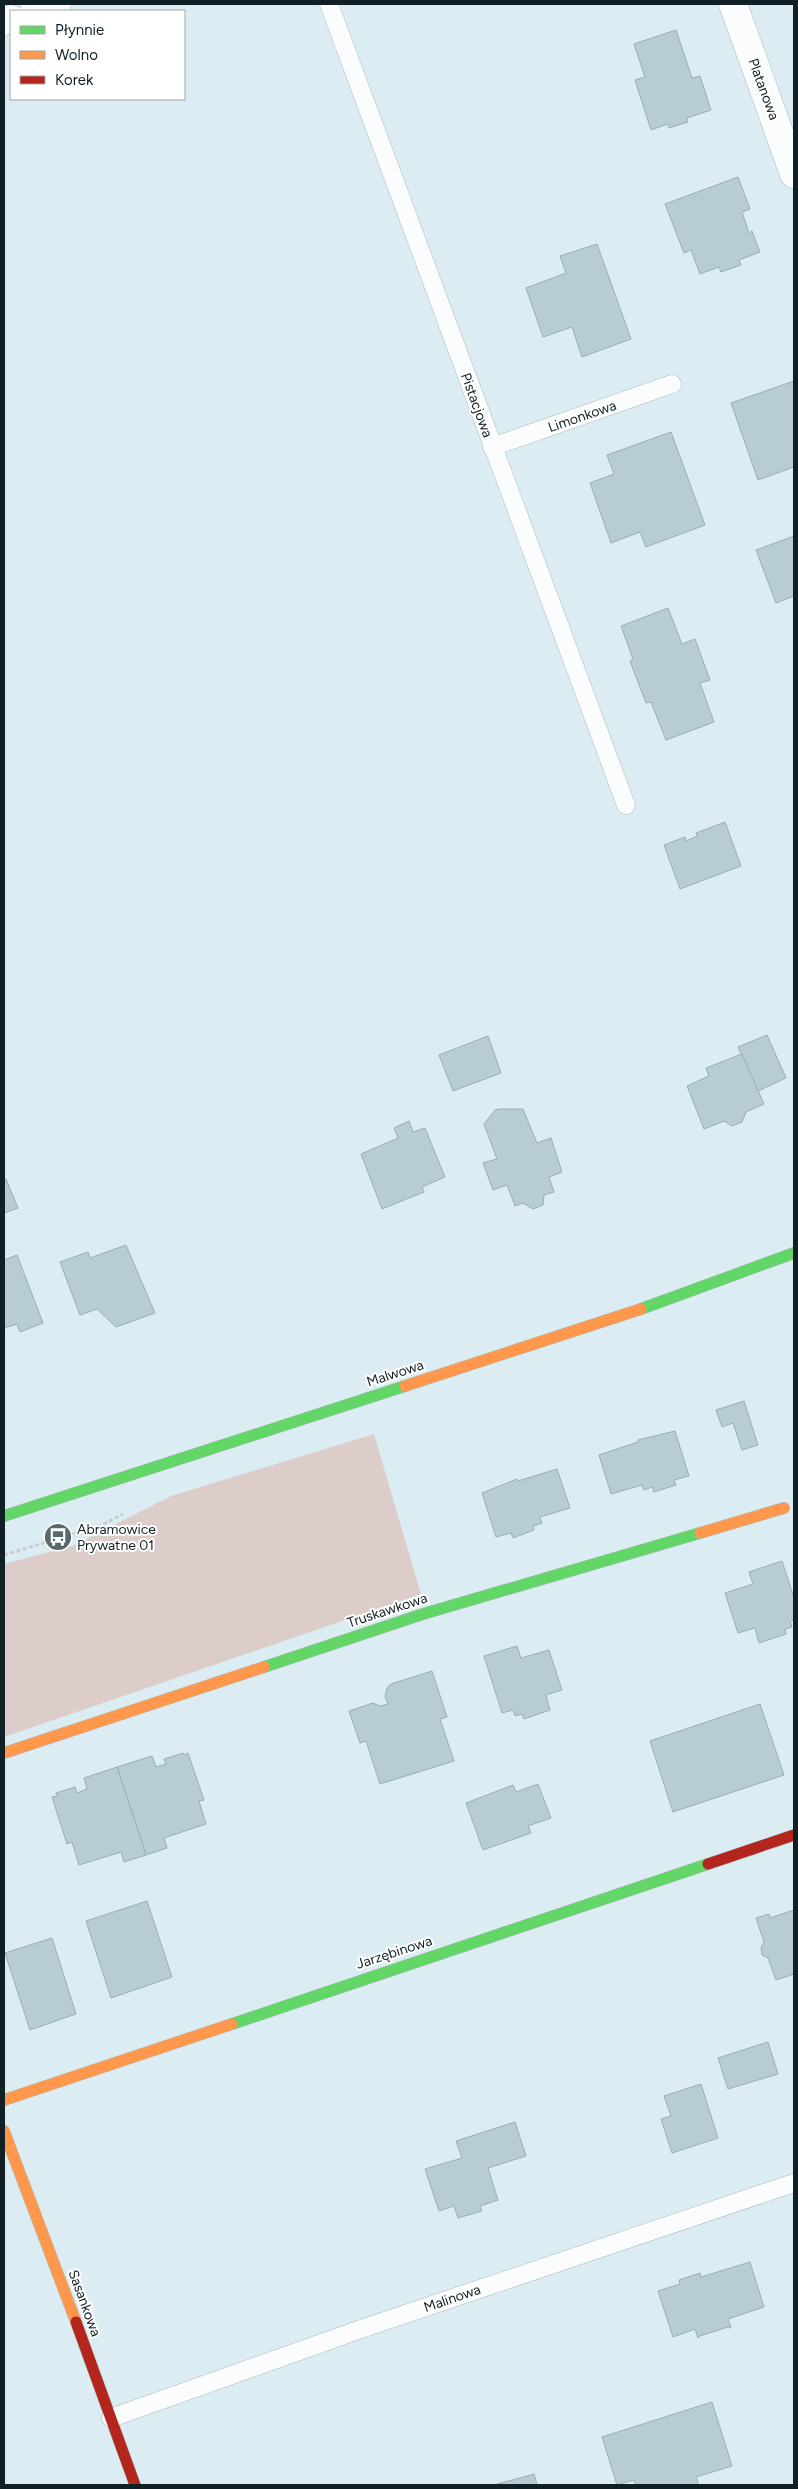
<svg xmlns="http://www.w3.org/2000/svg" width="798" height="2489" font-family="Figtree,sans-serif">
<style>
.green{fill:#dccdca}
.building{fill:#b8cdd3;stroke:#9dadb1}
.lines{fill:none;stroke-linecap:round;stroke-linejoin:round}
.lane-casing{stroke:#abbabe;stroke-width:19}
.street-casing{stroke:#abbabe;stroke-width:29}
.fast-casing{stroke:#abbabe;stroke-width:12}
.slow-casing{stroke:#abbabe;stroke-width:12}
.jam-casing{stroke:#abbabe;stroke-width:12}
.path{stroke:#c6cdcf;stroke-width:3;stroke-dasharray:4 2.5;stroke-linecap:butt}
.lane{stroke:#fafcfd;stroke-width:18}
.street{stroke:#fafcfd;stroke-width:28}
.fast{stroke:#63d668;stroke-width:11}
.slow{stroke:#ff974d;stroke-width:11}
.jam{stroke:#b3261e;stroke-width:11}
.labels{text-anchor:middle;stroke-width:4;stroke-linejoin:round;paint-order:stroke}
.street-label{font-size:14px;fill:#112024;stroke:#fff}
.poi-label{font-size:14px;fill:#112024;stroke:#fff;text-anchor:start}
</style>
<rect width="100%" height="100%" fill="#dbedf2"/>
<polygon class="green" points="374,1434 421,1594 4,1737 4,1564 72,1546 171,1496"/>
<g class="building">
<polygon points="676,30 692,78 700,76 711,110 687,118 688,122 669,128 668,124 651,130 635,80 645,77 634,44"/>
<polygon points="738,177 750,209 742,212 749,233 752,231 760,252 739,260 741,265 721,272 719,267 700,274 691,250 684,253 665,204"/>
<polygon points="597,244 631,339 582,357 572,327 543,337 526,288 566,273 560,256"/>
<polygon points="794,381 794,467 758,480 731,403"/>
<polygon points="671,432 705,525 646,547 640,532 611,543 590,483 614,474 607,455"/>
<polygon points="794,536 794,596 776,603 756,550"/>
<polygon points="668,608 682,644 695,639 710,680 700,683 714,722 666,740 651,702 646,703 630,661 633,659 621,626"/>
<polygon points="725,822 741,866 680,889 664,845 685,837 686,841 697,836 696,833"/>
<polygon points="767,1035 786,1078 758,1091 738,1047"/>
<polygon points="488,1036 501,1073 453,1091 439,1055"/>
<polygon points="742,1054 764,1104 746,1112 742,1122 732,1126 724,1121 704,1129 687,1086 709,1076 706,1068"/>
<polygon points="500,1109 523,1109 537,1143 551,1138 562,1172 549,1177 554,1192 544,1195 543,1205 533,1209 523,1203 515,1206 507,1185 493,1190 483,1163 497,1159 484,1124 495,1110"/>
<polygon points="409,1121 413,1132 425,1128 445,1177 422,1187 424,1192 382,1209 361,1154 398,1138 394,1128"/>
<polygon points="6,1179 18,1208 4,1213 4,1180"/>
<polygon points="126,1245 155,1313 116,1327 97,1309 80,1315 60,1262 88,1252 90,1258"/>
<polygon points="17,1255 43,1323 20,1332 17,1324 4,1328 4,1260"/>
<polygon points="744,1401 758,1445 742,1450 733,1423 722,1427 716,1410"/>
<polygon points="675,1431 689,1476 674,1480 676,1485 654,1492 652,1487 644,1490 642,1485 611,1494 599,1455 638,1442 638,1440"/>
<polygon points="557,1469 570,1508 540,1517 542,1523 533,1526 534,1530 513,1538 511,1533 496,1537 482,1493 517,1479 518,1481"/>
<polygon points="782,1561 794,1598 794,1620 790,1621 792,1627 785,1629 786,1634 759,1643 755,1628 738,1633 725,1593 753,1584 749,1572"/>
<polygon points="517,1646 521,1658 549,1650 562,1690 546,1695 550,1710 524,1719 522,1714 515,1716 513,1710 502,1713 484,1656"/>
<polygon points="432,1671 447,1717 440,1719 454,1761 380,1784 366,1741 360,1743 349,1711 373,1703 380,1706 388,1704 385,1696 387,1688 391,1684"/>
<polygon points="760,1704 784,1775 673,1812 650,1741"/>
<polygon points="183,1753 184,1755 188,1753 204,1800 199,1801 206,1824 164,1838 167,1848 146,1855 117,1767 152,1756 156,1767 166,1764 164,1759"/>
<polygon points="117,1767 146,1855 124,1862 121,1852 79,1865 72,1842 67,1844 52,1797 57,1796 56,1793 75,1787 77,1793 87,1789 84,1778"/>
<polygon points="538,1784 551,1818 528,1826 531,1833 483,1850 466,1803 513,1785 516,1792"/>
<polygon points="147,1901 172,1977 111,1998 86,1921"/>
<polygon points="794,1910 794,1974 776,1980 768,1958 762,1955 761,1948 764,1942 756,1918 769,1914 770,1918"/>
<polygon points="52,1938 76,2014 30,2030 5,1953"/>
<polygon points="768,2042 778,2074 728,2089 718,2058"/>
<polygon points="701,2084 718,2138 672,2153 661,2119 671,2116 664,2096"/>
<polygon points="515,2122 526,2156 488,2168 498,2200 480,2206 482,2211 458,2218 454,2206 439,2211 425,2169 462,2158 456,2141"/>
<polygon points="750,2262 764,2307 728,2319 731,2328 728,2327 700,2336 698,2338 695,2329 673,2337 658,2291 680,2284 679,2280 700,2273 701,2277"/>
<polygon points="712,2402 732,2466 696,2477 699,2485 636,2485 634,2480 617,2485 602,2437"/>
<polygon points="534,2474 537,2485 494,2485"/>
</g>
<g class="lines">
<defs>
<g id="lane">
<polyline points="329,4 626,805"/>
<polyline points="492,447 672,384"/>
<polyline points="111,2418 364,2328 794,2183"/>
</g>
<g id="street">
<polyline points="733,4 794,174"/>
<polyline points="34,11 57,4"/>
<polyline points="4,21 11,19"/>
</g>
<g id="fast">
<polyline points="641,1309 794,1253"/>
<polyline points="4,1516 405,1386"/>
<polyline points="264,1667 423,1614 700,1533"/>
<polyline points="232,2024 708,1864"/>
</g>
<g id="slow">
<polyline points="405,1386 641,1309"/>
<polyline points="700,1533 784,1508"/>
<polyline points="4,1753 264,1667"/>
<polyline points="4,2100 232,2024"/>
<polyline points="4,2131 76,2322"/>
</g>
<g id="jam">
<polyline points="708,1864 794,1835"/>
<polyline points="76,2322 135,2485"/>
</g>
</defs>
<use href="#lane" class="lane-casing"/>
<use href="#street" class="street-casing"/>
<use href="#fast" class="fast-casing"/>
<use href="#slow" class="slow-casing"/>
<use href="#jam" class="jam-casing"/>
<polyline class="path" points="4,1555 102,1525 123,1514"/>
<use href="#lane" class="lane"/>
<use href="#street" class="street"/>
<use href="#fast" class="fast"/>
<use href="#slow" class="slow"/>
<use href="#jam" class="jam"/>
</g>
<defs>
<symbol id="bus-disc" viewBox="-11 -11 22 22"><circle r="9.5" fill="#58686c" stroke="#fff"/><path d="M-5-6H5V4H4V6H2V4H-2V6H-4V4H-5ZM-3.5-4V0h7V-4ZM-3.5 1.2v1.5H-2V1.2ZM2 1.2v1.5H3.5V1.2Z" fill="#fff"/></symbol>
</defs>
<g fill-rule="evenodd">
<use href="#bus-disc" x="42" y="1521" width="32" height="32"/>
</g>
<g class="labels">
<g class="street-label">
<text transform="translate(764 89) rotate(70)" y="5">Platanowa</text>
<text transform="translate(477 405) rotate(70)" y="5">Pistacjowa</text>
<text transform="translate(582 416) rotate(-19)" y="5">Limonkowa</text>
<text transform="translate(395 1373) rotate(-18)" y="5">Malwowa</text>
<text transform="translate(387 1610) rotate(-18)" y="5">Truskawkowa</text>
<text transform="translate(394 1952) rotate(-18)" y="5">Jarzębinowa</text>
<text transform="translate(452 2298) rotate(-19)" y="5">Malinowa</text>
<text transform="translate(85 2303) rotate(70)" y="5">Sasankowa</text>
</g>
<g class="poi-label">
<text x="77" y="1534">Abramowice<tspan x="77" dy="16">Prywatne 01</tspan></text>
</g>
</g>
<rect width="798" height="2489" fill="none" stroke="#112024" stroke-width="10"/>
<rect x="10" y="10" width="175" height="90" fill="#ffffff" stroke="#a0a6a7"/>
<rect x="20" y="26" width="25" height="8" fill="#63d668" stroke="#a0a6a7"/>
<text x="55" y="35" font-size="15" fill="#112024">Płynnie</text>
<rect x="20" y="51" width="25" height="8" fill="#ff974d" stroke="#a0a6a7"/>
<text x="55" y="60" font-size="15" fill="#112024">Wolno</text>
<rect x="20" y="76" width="25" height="8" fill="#b3261e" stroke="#a0a6a7"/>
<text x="55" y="85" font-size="15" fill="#112024">Korek</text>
</svg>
